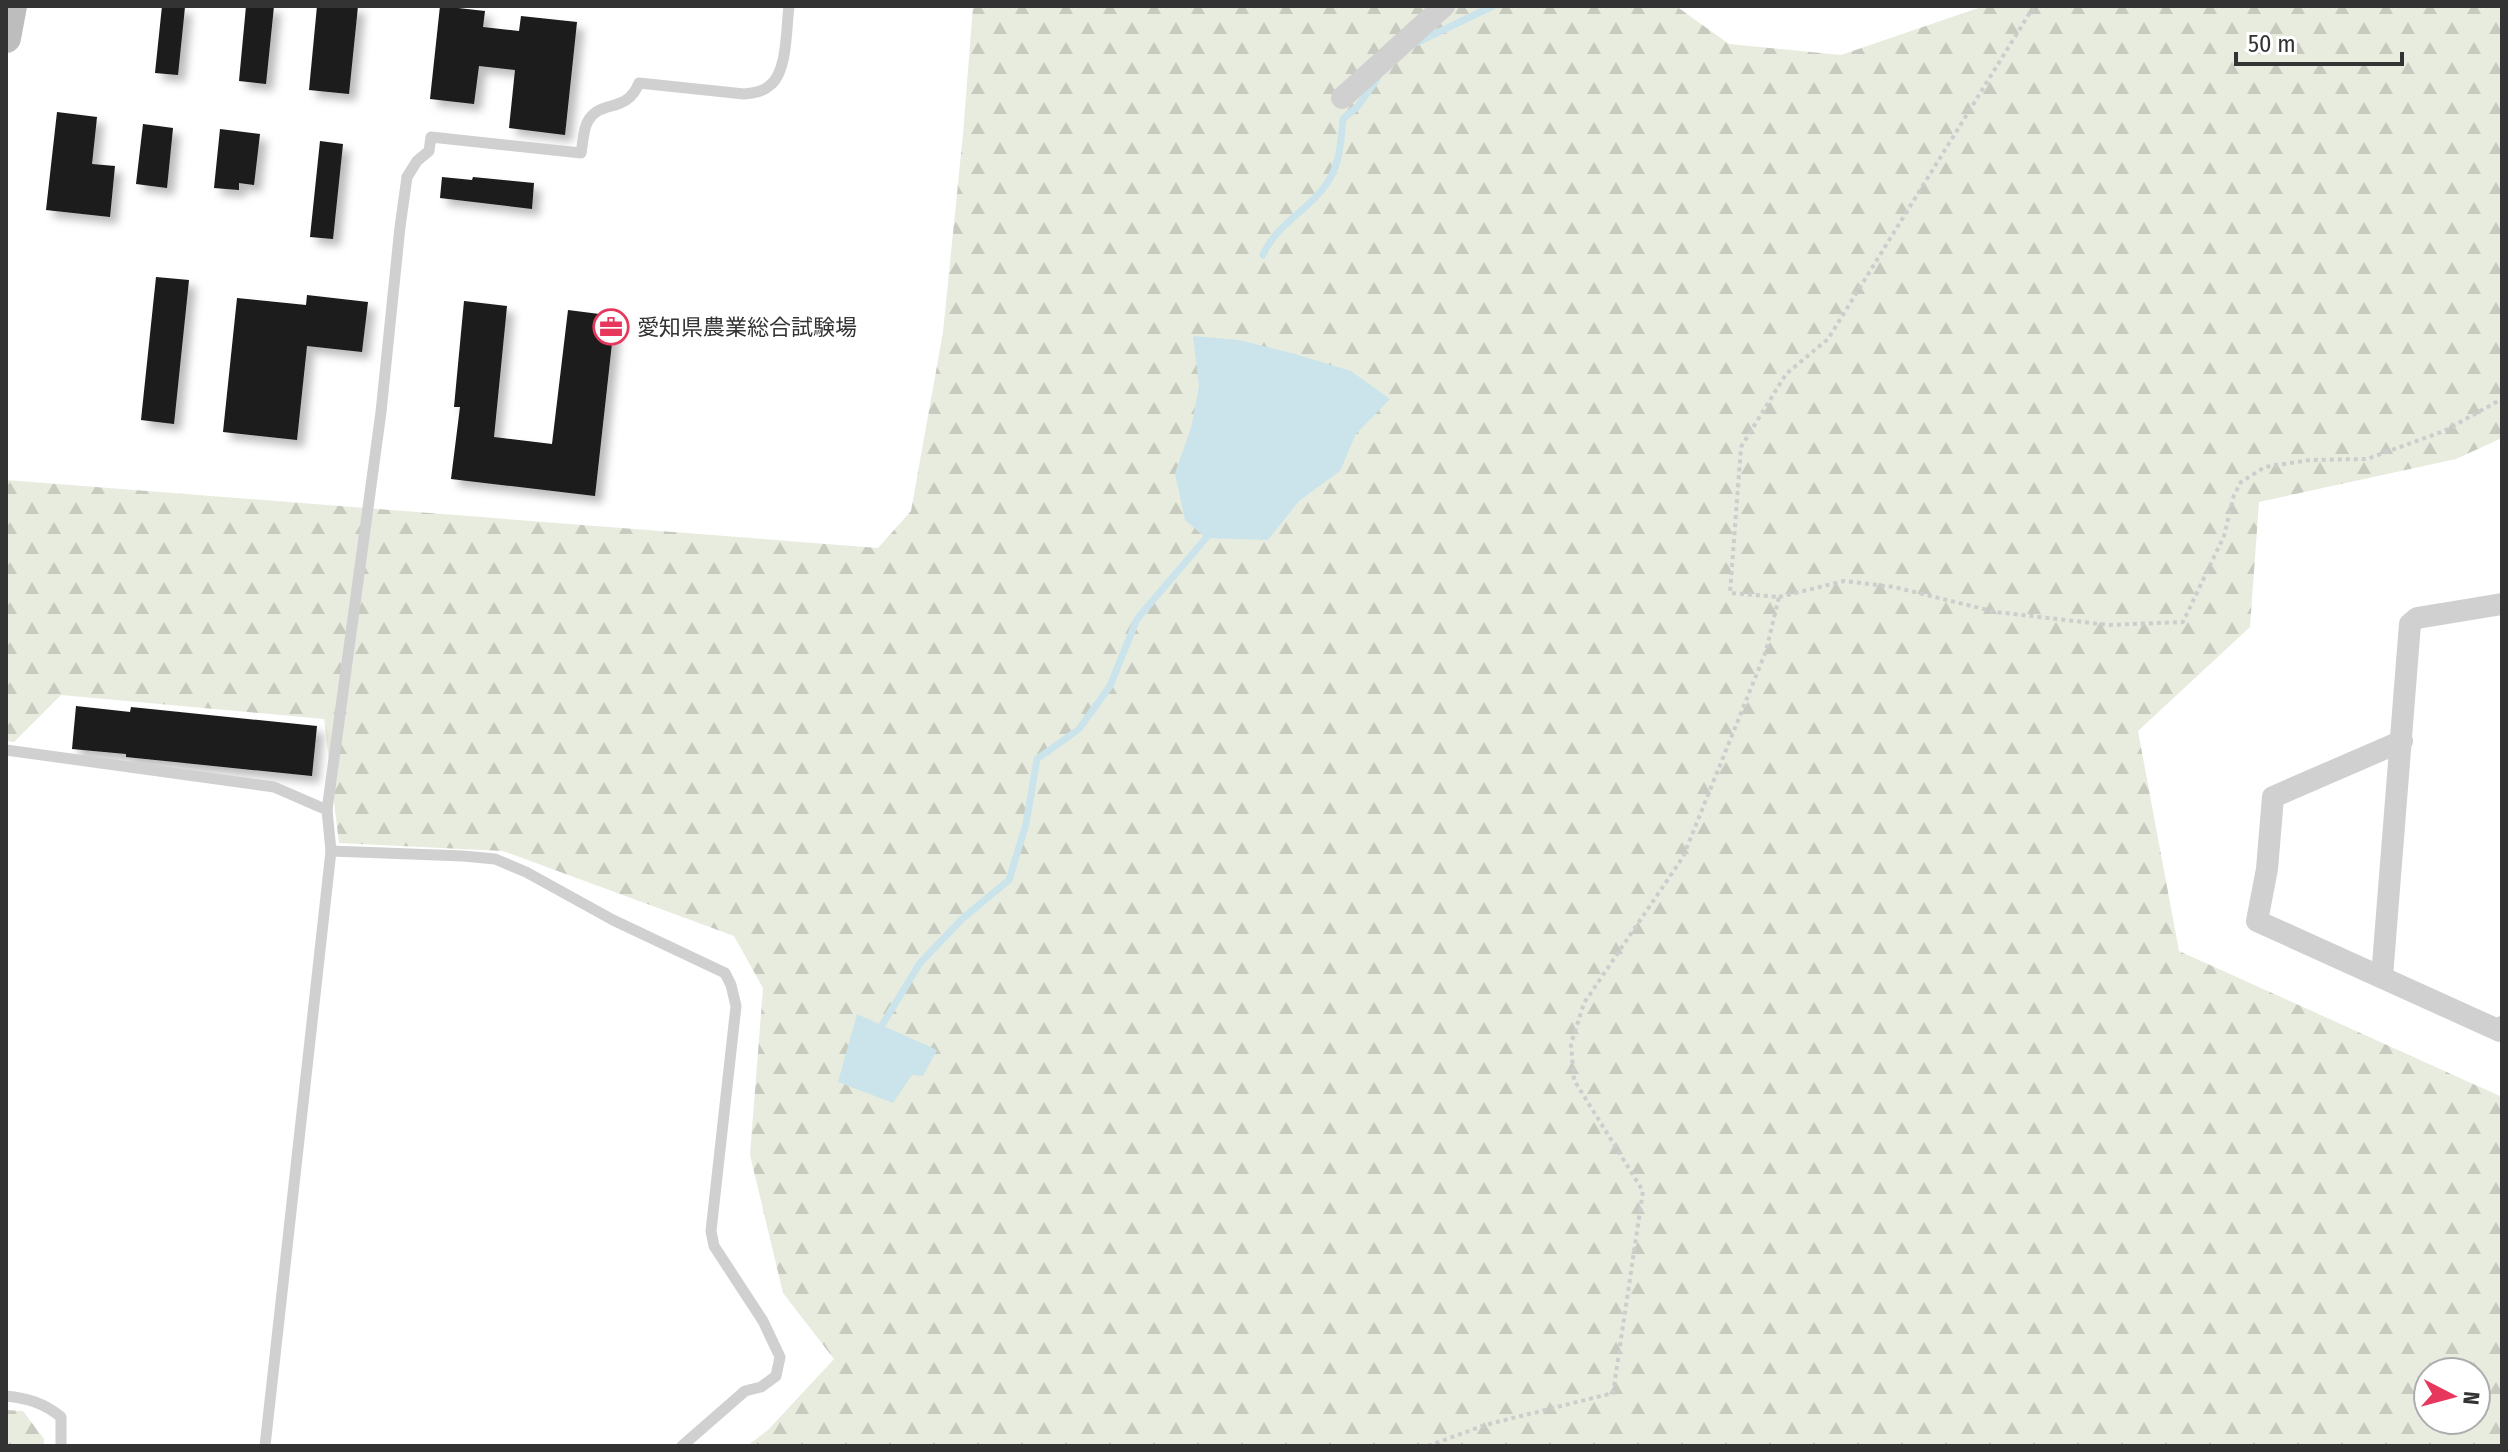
<svg xmlns="http://www.w3.org/2000/svg" width="2508" height="1452" font-family="'Fira Sans Condensed','Noto Sans JP',sans-serif">
<style>
.forest{fill:url(#forest-firs);fill-rule:evenodd}
.water{fill:#cbe4ec}
.lines{fill:none;stroke-linecap:round;stroke-linejoin:round}
.stream{stroke:#cbe4ec;stroke-width:7}
.building{fill:#1a1a1a;filter:url(#shadow)}
.path{stroke:#cdcdcd;stroke-width:4;stroke-dasharray:4 4;stroke-linecap:butt}
.lane{stroke:#d0d0d0;stroke-width:11}
.street{stroke:#d0d0d0;stroke-width:22}
.secondary{stroke:#bdbdbd;stroke-width:30}
.labels{text-anchor:middle;stroke-width:8;stroke-linejoin:round;paint-order:stroke}
.poi-label{font-size:22px;fill:#333;stroke:#fff;text-anchor:start}
</style>
<defs>
<pattern id="forest-firs" width="22" height="20" patternUnits="userSpaceOnUse" patternTransform="scale(2)"><rect width="22" height="20" fill="#e7ecde"/><path d="M5 1l3.5 6h-7zM16 11l3.5 6h-7z" fill="#c7cbbf"/></pattern>
<filter id="shadow"><feDropShadow dx="7" dy="7" stdDeviation="4" flood-color="#0004"/></filter>
</defs>
<rect width="100%" height="100%" fill="#fff"/>
<g class="forest">
<path d="M 973,6 L 1676,6 L 1729,44 L 1841,55 L 1984,6 L 2502,6 L 2502,438 L 2456,459 L 2259,502 L 2250,627 L 2138,731 L 2179,951 L 2502,1097 L 2502,1446 L 747,1446 L 768,1430 L 834,1359 L 783,1293 L 750,1155 L 763,988 L 734,936 L 503,851 L 339,843 L 324,719 L 61,695 L 14,742 L 6,741 L 6,480 L 878,548 L 911,511 L 943,332 L 963,134 ZM 2428,1372 L 2476,1372 L 2476,1420 L 2428,1420 Z"/>
<polygon points="6,1410 23,1411 44,1439 44,1446 6,1446"/>
</g>
<g class="water">
<polygon points="1193,336 1239,340 1295,354 1351,371 1390,399 1356,434 1340,471 1299,501 1268,540 1206,538 1185,520 1175,473 1191,428 1199,386"/>
<polygon points="857,1014 937,1050 923,1076 912,1075 893,1103 838,1082"/>
</g>
<g class="lines">
<g class="stream">
<polyline points="1418,42 1493,6"/>
<path d="M 1263,255 C 1277,222 1311,210 1329,180 C 1340,162 1341,140 1343,119 L 1358,106 L 1377,79"/>
<polyline points="882,1025 920,963 963,918 1009,880 1026,824 1037,759 1079,729 1110,686 1137,619 1206,538"/>
</g>
</g>
<g class="building">
<polygon points="162,6 185,7 178,75 155,73"/>
<polygon points="246,6 274,6 266,84 239,81"/>
<polygon points="317,6 358,6 349,94 309,90"/>
<polygon points="440,6 485,11 483,27 519,31 521,16 577,22 565,135 509,128 515,70 479,66 474,104 430,99"/>
<polygon points="57,112 97,117 92,164 115,166 110,217 46,210"/>
<polygon points="143,124 173,128 167,188 136,184"/>
<polygon points="220,129 260,134 254,185 239,183 239,190 214,188"/>
<polygon points="320,141 343,144 333,239 310,237"/>
<polygon points="442,177 472,180 473,177 534,183 532,209 440,198"/>
<polygon points="156,277 189,280 174,424 141,420"/>
<polygon points="307,295 368,302 362,352 307,346 297,440 223,432 237,298 306,305"/>
<polygon points="464,301 507,306 494,437 552,444 568,310 615,316 595,496 451,479 460,407 454,407"/>
<polygon points="76,706 130,712 131,707 317,726 312,776 126,757 126,754 72,749"/>
</g>
<g class="lines">
<g class="path">
<polyline points="1779,597 1844,581 1894,587 1996,612 2109,625 2183,622 2224,536 2234,495 2241,482 2265,467 2310,460 2367,459 2444,431 2502,399"/>
<polyline points="1428,1446 1485,1425 1613,1393 1643,1191 1574,1080 1571,1044 1584,1003 1683,857 1766,651 1779,597 1730,593 1741,447 1786,374 1828,339 2034,6"/>
</g>
<g class="lane">
<polyline points="6,750 274,787 327,810"/>
<polyline points="331,851 463,856 495,859 526,872 613,920 725,973 731,985 736,1006 711,1231 714,1246 763,1321 780,1357 776,1376 761,1387 745,1391 682,1446"/>
<path d="M 6,1396 C 27,1398 44,1403 61,1417 L 61,1446"/>
<path d="M 265,1446 L 331,851 L 327,810 L 381,412 L 400,227 L 407,177 L 417,161 L 429,151 L 431,137 L 581,153 C 583,143 583,129 588,121 C 600,99 627,114 639,83 L 744,94 C 753,93 762,92 769,86 C 788,73 786,28 789,6"/>
</g>
<g class="street">
<polyline points="1342,98 1444,6"/>
<polyline points="2402,741 2273,797 2267,869 2257,921 2500,1031 2502,1027"/>
<polyline points="2382,977 2410,624 2417,618 2502,604"/>
</g>
<polyline class="secondary" points="6,38 12,6"/>
</g>
<defs>
<symbol id="office-ring" viewBox="-11 -11 22 22"><circle r="9.5" fill="#fff" stroke="#e7375d" stroke-width="1.5"/><path d="M-6-3h4V-5.5h4V-3h4V5H-6ZM-1-4.5V-3h2v-1.5ZM-6 0V1H6V0Z" fill="#e7375d"/></symbol>
</defs>
<g fill-rule="evenodd">
<use href="#office-ring" x="591" y="307" width="40" height="40"/>
</g>
<g class="labels">
<g class="poi-label">
<text x="637" y="335">愛知県農業総合試験場</text>
</g>
</g>
<rect width="2508" height="1452" fill="none" stroke="#333333" stroke-width="16"/>
<g transform="translate(2452 1396) rotate(96)"><circle r="38" fill="#ffffff" stroke="#adadad" stroke-width="2"/>
<path d="M0-6L14 30L0 20L-14 30Z" fill="#e7375d"/>
<text y="-12" font-size="22" font-weight="bold" text-anchor="middle" fill="#333333">N</text>
</g>
<path d="M2236 52v12h166v-12" fill="none" stroke="#333333" stroke-width="4"/>
<text x="2248" y="52" font-size="24" fill="#333333" stroke="#ffffff" stroke-width="6" paint-order="stroke">50 m</text>
</svg>
